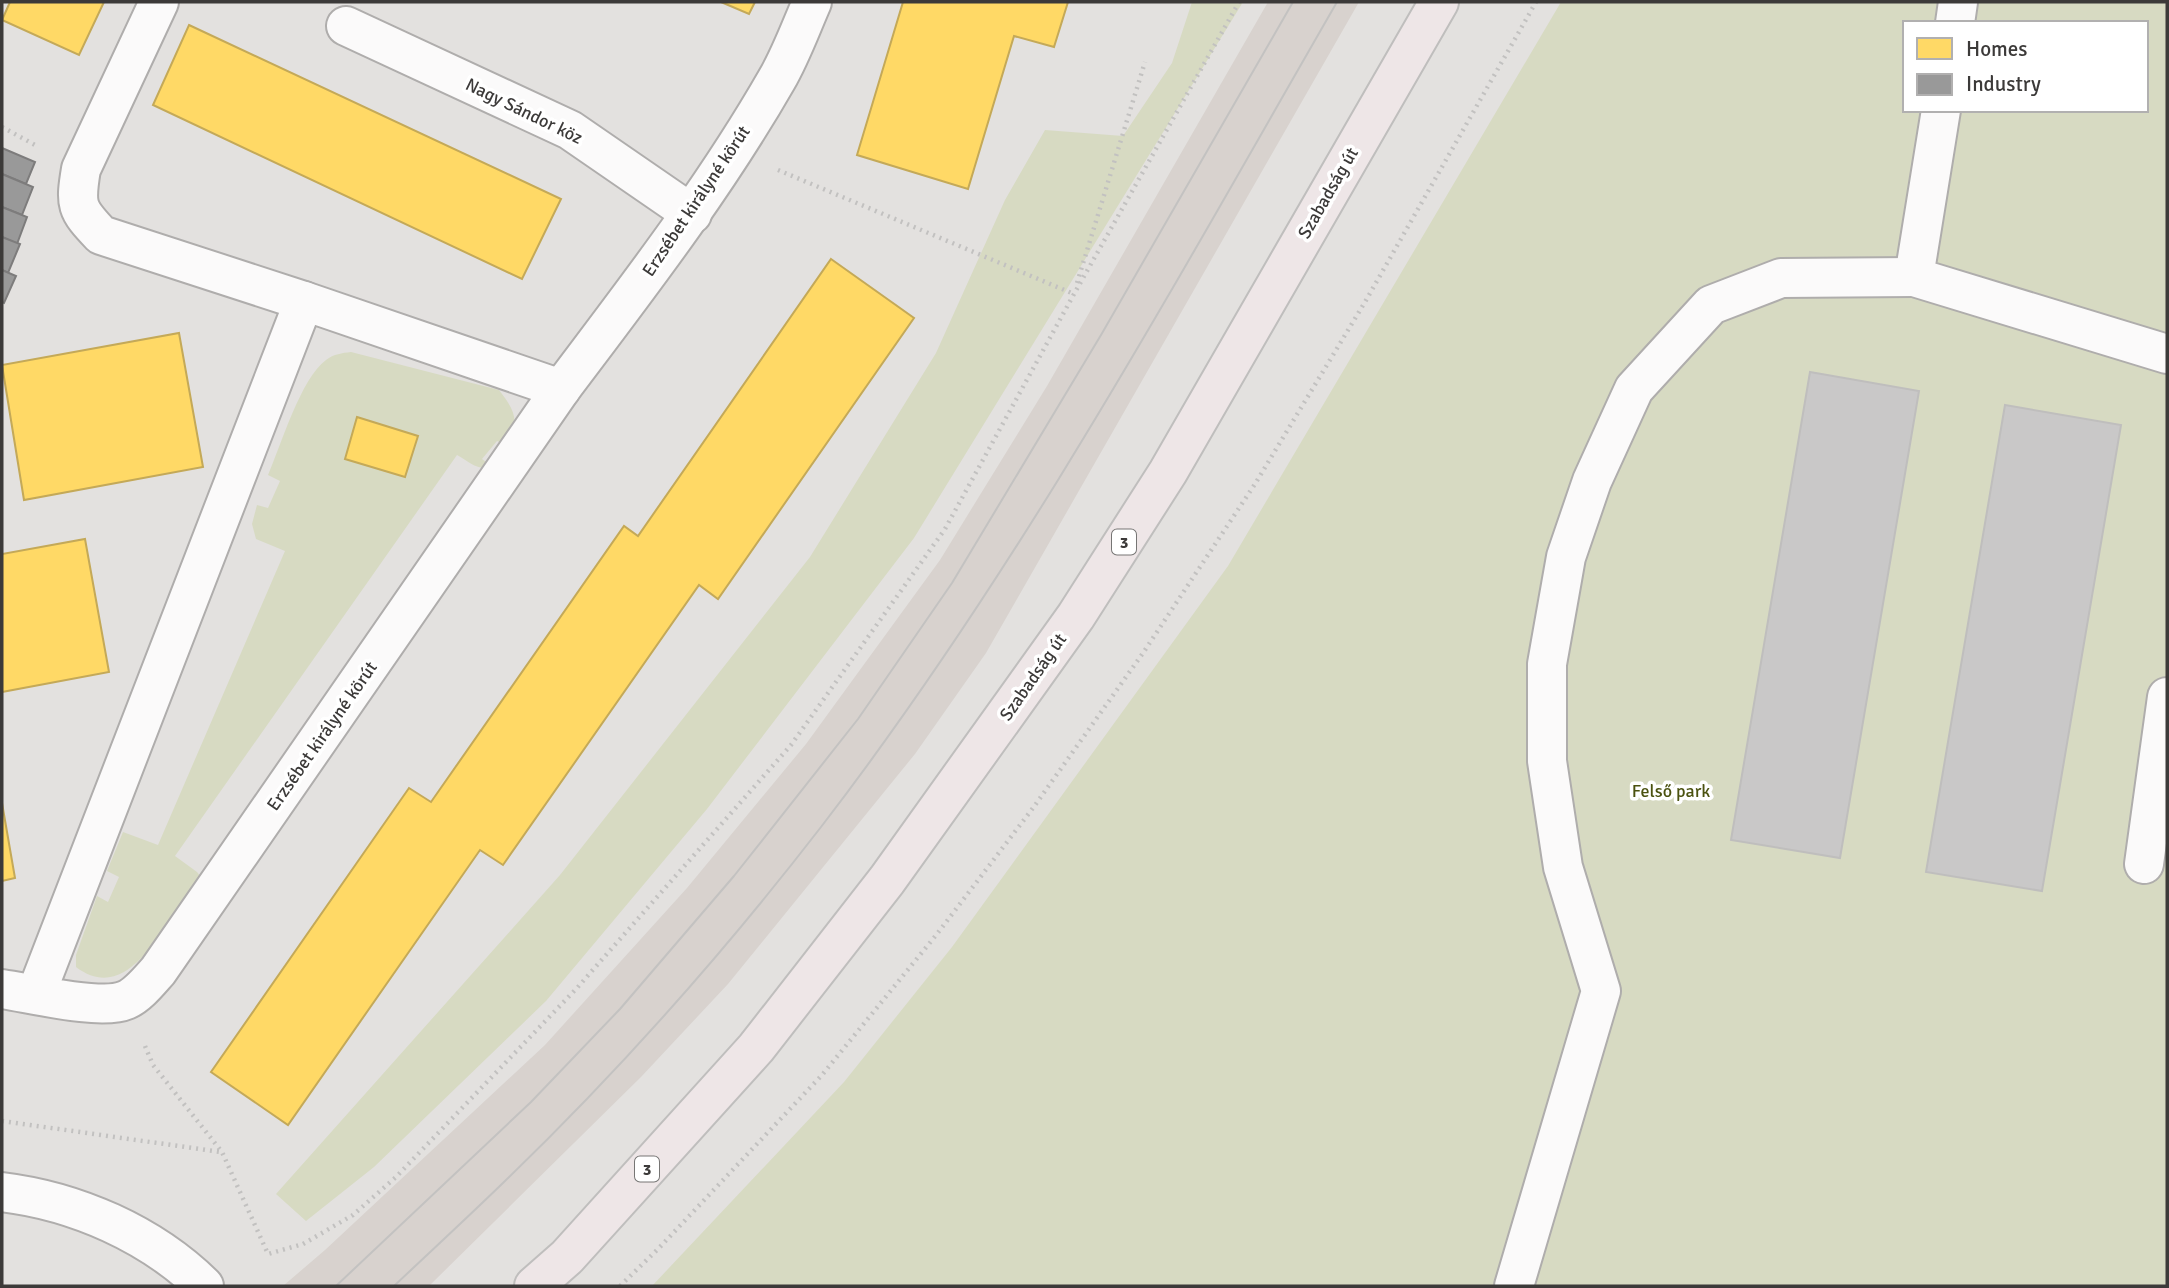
<svg xmlns="http://www.w3.org/2000/svg" width="2169" height="1288" font-family="Signika,sans-serif">
<style>
.built{fill:#d8d2ce}
.green{fill:#d7dac2;fill-rule:evenodd}
.homes{fill:#ffd966;stroke:#c4a958;stroke-width:2}
.industry{fill:#999;stroke:#7d7c7c;stroke-width:2}
.building{fill:#c9c8c8;stroke:#bfbebd;stroke-width:2}
.lines{fill:none;stroke-linecap:round;stroke-linejoin:round}
.minor-casing{stroke:#afadac;stroke-width:42}
.major-casing{stroke:#bfbebd;stroke-width:42}
.path{stroke:#c2c1c0;stroke-width:4.5;stroke-dasharray:2 5;stroke-linecap:butt}
.minor{stroke:#fbfafa;stroke-width:38}
.major{stroke:#eee6e7;stroke-width:38}
.tram{stroke:#c3c2c1;stroke-width:2}
.labels{text-anchor:middle;stroke-width:7;stroke-linejoin:round;paint-order:stroke}
.shield{fill:#fff;stroke:#767574;stroke-width:2}
.shield-label{font-size:16px;font-weight:bold;fill:#3c3a39}
.street-label{font-size:18px;fill:#3c3a39;stroke:#fff}
.park-label{font-size:18px;fill:#4b5210;stroke:#fff}
</style>
<rect width="100%" height="100%" fill="#e3e1df"/>
<polygon class="built" points="1268,2 1359,2 986,653 915,754 728,984 641,1077 429,1286 283,1286 325,1250 545,1045 687,888 806,744 940,560 1047,386"/>
<g class="green">
<polygon points="1192,2 1243,2 914,538 707,809 546,1001 374,1167 306,1221 276,1194 560,875 810,557 936,353 1005,200 1045,130 1123,136 1172,63"/>
<path d="M 1561,2 L 2167,2 L 2167,1286 L 652,1286 L 844,1082 L 952,947 L 1228,566 ZM 1905,23 L 2146,23 L 2146,110 L 1905,110 Z"/>
<path d="M 351,352 L 499,390 C 516,412 519,420 508,446 L 497,441 L 482,459 L 493,467 C 477,471 470,462 457,455 L 175,856 L 197,872 L 201,877 C 190,892 180,907 169,922 C 148,952 118,999 76,967 L 76,955 L 97,896 L 108,902 L 119,877 L 107,871 L 123,832 L 158,845 L 285,551 L 256,539 L 252,524 L 257,505 L 268,508 L 280,481 L 268,475 C 281,445 301,378 326,360 C 334,354 342,353 351,352 Z"/>
</g>
<g class="homes">
<polygon points="10,2 104,2 79,55 2,20"/>
<polygon points="721,2 755,2 749,14"/>
<polygon points="903,2 1068,2 1054,47 1014,36 968,189 857,155"/>
<polygon points="189,25 561,199 522,279 153,105"/>
<polygon points="831,259 914,318 718,599 699,585 503,865 480,850 288,1125 211,1072 409,788 431,802 624,526 638,536"/>
<polygon points="179,333 203,467 24,500 2,365"/>
<polygon points="357,417 418,436 405,477 345,459"/>
<polygon points="85,539 109,672 2,692 2,554"/>
<polygon points="2,803 15,878 2,881"/>
</g>
<g class="industry">
<polygon points="2,148 35,162 26,184 2,174"/>
<polygon points="2,174 33,187 22,215 2,207"/>
<polygon points="2,207 27,217 17,244 2,237"/>
<polygon points="2,237 20,244 8,273 2,270"/>
<polygon points="2,270 16,276 4,303 2,302"/>
</g>
<g class="building">
<polygon points="1810,372 1919,391 1840,858 1731,840"/>
<polygon points="2005,405 2121,425 2042,891 1926,872"/>
</g>
<g class="lines">
<defs>
<g id="minor">
<path d="M 159,2 L 81,169 C 75,205 76,209 101,235 L 304,301"/>
<polyline points="1955,23 1958,2"/>
<polyline points="346,26 570,130 692,214"/>
<polyline points="1941,110 1914,277 2167,354"/>
<path d="M 561,389 C 637,288 714,189 777,79 C 791,55 801,27 812,2"/>
<polyline points="2144,864 2167,697"/>
<path d="M 2,989 C 30,993 101,1011 126,1000 C 138,995 149,981 158,971 L 561,389 L 304,301 L 36,994"/>
<path d="M 2,1192 C 76,1201 151,1234 204,1286"/>
<polyline points="1514,1286 1601,991 1563,867 1547,761 1547,664 1566,557 1592,481 1634,389 1711,305 1781,278 1914,277"/>
</g>
<polyline id="major" points="534,1286 567,1257 756,1048 887,880 1076,616 1168,472 1439,2"/>
</defs>
<use href="#minor" class="minor-casing"/>
<use href="#major" class="major-casing"/>
<g class="path">
<polyline points="2,127 37,146"/>
<polyline points="778,170 1074,294"/>
<polyline points="1077,283 1145,62"/>
<polyline points="145,1046 153,1065 222,1152 268,1254 303,1244 353,1215 396,1177 577,988 791,745 945,529 1074,294 1239,2"/>
<polyline points="2,1121 221,1152"/>
<polyline points="620,1286 659,1248 822,1075 937,934 1033,808 1143,653 1255,484 1365,302 1536,2"/>
</g>
<use href="#minor" class="minor"/>
<use href="#major" class="major"/>
<g class="tram">
<polyline points="336,1286 531,1102 620,1009 734,876 858,719 952,583 1101,335 1293,2"/>
<path d="M 394,1286 C 431,1251 468,1217 505,1181 C 617,1073 726,950 821,827 C 1019,570 1175,283 1337,2"/>
</g>
</g>
<g class="labels">
<g class="shield">
<rect x="1112" y="529.5" width="24" height="25" rx="5"/>
<rect x="635" y="1156.5" width="24" height="25" rx="5"/>
</g>
<g class="shield-label">
<text x="1124" y="548">3</text>
<text x="647" y="1175">3</text>
</g>
<g class="street-label">
<text transform="translate(524 111) rotate(26)" y="6">Nagy Sándor köz</text>
<text transform="translate(1328 193) rotate(-60)" y="6">Szabadság út</text>
<text transform="translate(696 201) rotate(-56)" y="6">Erzsébet királyné körút</text>
<text transform="translate(1033 677) rotate(-55)" y="6">Szabadság út</text>
<text transform="translate(322 736) rotate(-55)" y="6">Erzsébet királyné körút</text>
</g>
<g class="park-label">
<text x="1671" y="797">Felső park</text>
</g>
</g>
<rect width="2169" height="1288" fill="none" stroke="#3c3a39" stroke-width="7"/>
<rect x="1903" y="21" width="245" height="91" fill="#ffffff" stroke="#b1b0b0" stroke-width="2"/>
<rect x="1917" y="38" width="35" height="21" fill="#ffd966" stroke="#b1b0b0" stroke-width="2"/>
<text x="1966" y="56" font-size="21" fill="#3c3a39">Homes</text>
<rect x="1917" y="74" width="35" height="21" fill="#999999" stroke="#b1b0b0" stroke-width="2"/>
<text x="1966" y="91" font-size="21" fill="#3c3a39">Industry</text>
</svg>
